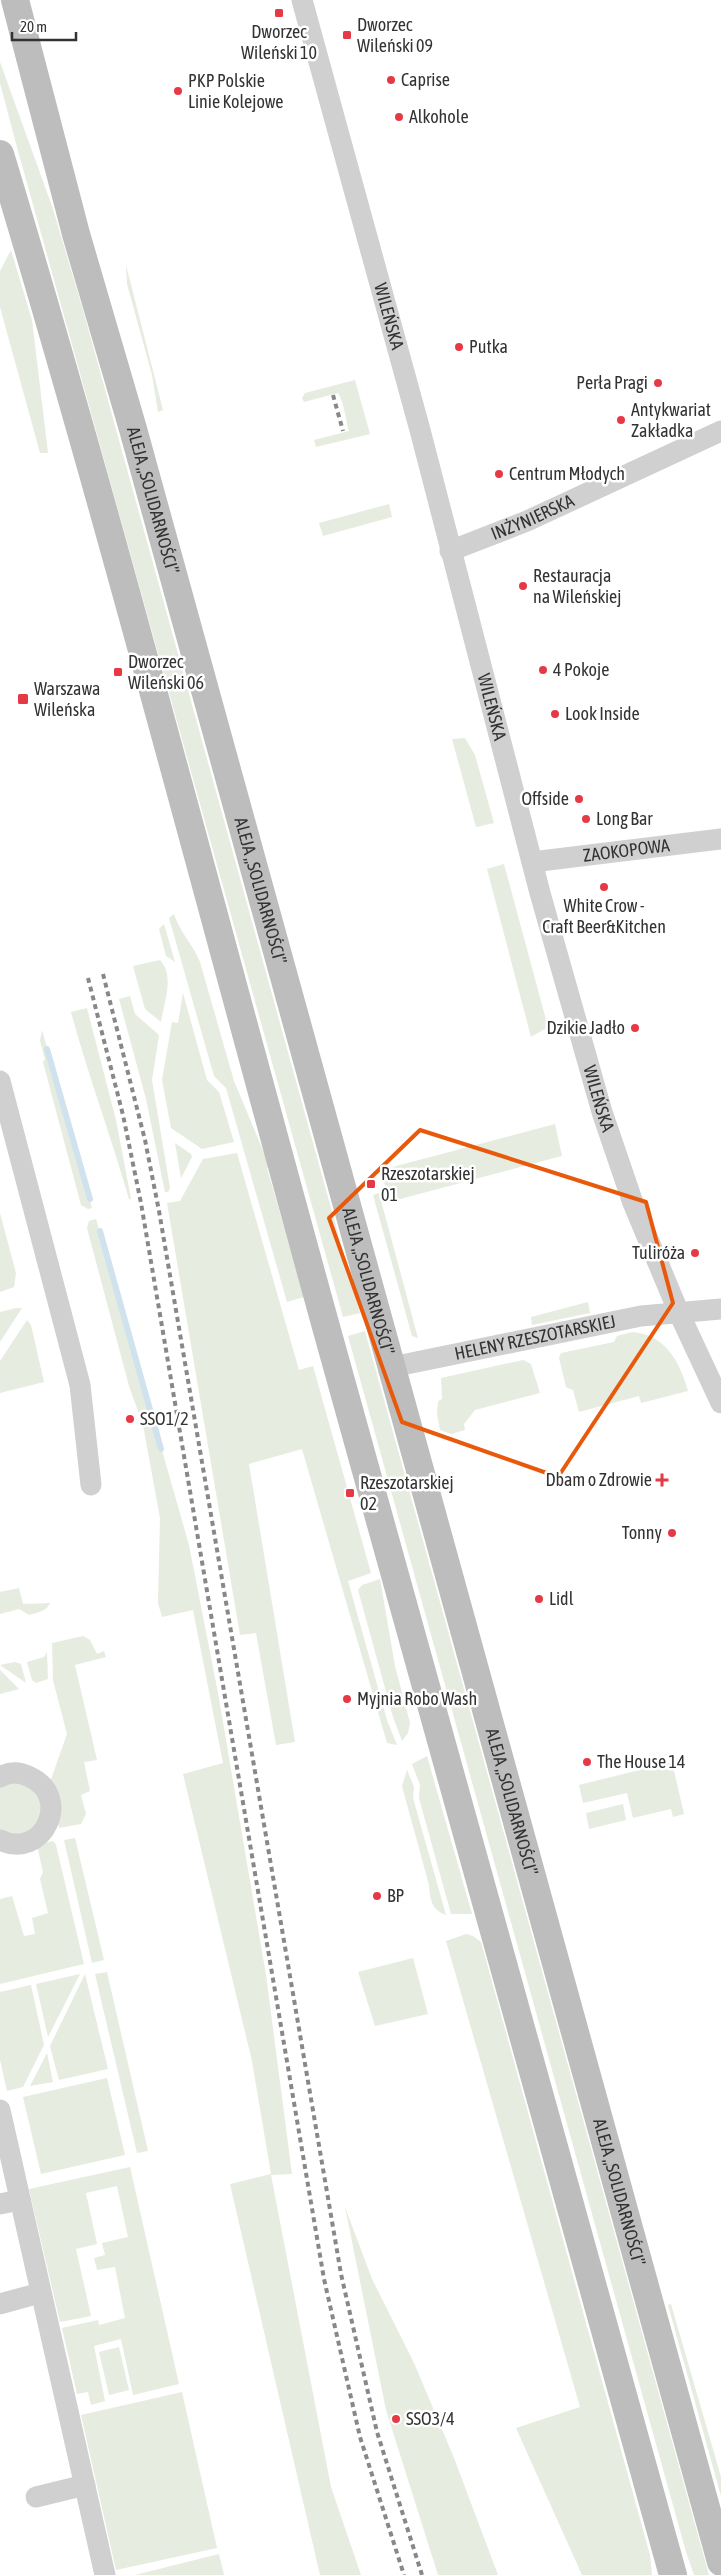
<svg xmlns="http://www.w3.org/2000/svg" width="721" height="2575" font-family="'Asap Condensed',sans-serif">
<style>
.green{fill:#e6ecdf}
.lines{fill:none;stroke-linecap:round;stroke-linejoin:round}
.stream{stroke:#cfe2ee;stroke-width:6}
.minor{stroke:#d0d0d0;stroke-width:21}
.secondary{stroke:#bdbdbd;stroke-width:28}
.rail{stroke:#888;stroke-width:4;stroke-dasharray:5 4;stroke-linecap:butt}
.marked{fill:none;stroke:#e8590c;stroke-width:4;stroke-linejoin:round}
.poi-dot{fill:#e63946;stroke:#fff;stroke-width:2}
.labels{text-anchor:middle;stroke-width:5;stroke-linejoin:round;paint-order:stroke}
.poi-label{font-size:18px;fill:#333;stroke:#fff;text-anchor:start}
.street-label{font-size:18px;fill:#333;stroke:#fff}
</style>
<rect width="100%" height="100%" fill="#fff"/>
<g class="green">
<polygon points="0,62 53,209 85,317 360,1313 343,1317 15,140 0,83"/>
<polygon points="11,250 32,320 48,453 40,453 0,307 0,271"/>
<polygon points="126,265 163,410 158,412 152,375 127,284"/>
<path d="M 355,380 L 370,434 L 316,447 L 314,440 L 349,431 C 345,419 345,404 338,393 L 304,402 L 302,398 L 305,393 Z"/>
<polygon points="389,504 392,517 323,536 319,523"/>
<polygon points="465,738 475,755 494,823 476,827 452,739"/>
<polygon points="504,864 548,1027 531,1037 487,869"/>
<path d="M 174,914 C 180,933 193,944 200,962 L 234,1081 L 270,1167 L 267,1168 L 304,1297 L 287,1302 L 226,1088 L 214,1076 L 169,918 Z"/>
<polygon points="164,924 175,962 166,956 159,929"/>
<path d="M 160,960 C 175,976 164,1002 161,1022 L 145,1009 L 133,966 Z"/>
<polygon points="183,993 207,1080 219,1092 234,1142 202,1149 171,1128 162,1080 172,1022 178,1023"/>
<polygon points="130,996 135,1014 159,1035 152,1080 170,1188 168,1192 165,1192 146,1099 119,999"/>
<path d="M 87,1008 L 116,1120 L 131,1199 L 129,1199 C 111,1136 88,1075 71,1012 Z"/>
<polygon points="42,1030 92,1208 88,1209 81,1205 43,1062 45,1059 40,1041"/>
<polygon points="555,1124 562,1156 389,1202 381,1170"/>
<polygon points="175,1143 191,1154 192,1157 181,1178"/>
<polygon points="237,1153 299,1370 313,1366 371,1573 348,1581 387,1720 397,1745 387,1743 302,1449 249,1464 295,1742 276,1745 256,1633 240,1635 167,1203 180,1201 203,1159"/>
<polygon points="379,1193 418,1338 412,1336 373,1195"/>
<polygon points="0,1213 16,1273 14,1287 0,1292"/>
<polygon points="96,1219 189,1545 218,1693 266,1975 292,2174 271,2175 331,2487 361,2575 320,2575 230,2184 271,2174 252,2061 183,1774 223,1763 193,1610 162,1617 158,1603 160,1518 143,1425 129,1386 87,1228 89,1221"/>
<polygon points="588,1302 590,1313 532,1325 531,1317"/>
<polygon points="16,1308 22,1308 0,1342 0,1312"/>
<polygon points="27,1320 31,1325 44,1382 0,1393 0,1361"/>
<polygon points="365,1331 709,2575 694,2575 686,2552 348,1336"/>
<path d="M 632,1332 C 665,1334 680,1362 688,1391 L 641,1403 L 639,1396 L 579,1412 L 573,1390 L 566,1387 L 559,1358 L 561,1353 L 614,1342 L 617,1336 Z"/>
<polygon points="523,1360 531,1364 540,1393 475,1410 464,1424 465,1430 451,1434 440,1430 437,1414 438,1401 442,1399 441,1378"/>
<polygon points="380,1579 395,1666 410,1723 408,1733 402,1741 393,1717 358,1590 362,1585"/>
<path d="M 19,1588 L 23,1604 L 50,1603 C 46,1612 38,1612 29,1615 L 19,1609 L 0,1614 L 0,1592 Z"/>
<polygon points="83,1636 90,1640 97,1654 104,1651 106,1657 75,1665 97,1760 84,1762 90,1791 81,1795 86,1814 81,1824 59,1828 53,1794 49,1785 67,1734 53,1680 52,1643"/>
<polygon points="47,1652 48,1679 36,1683 32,1680 27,1662 44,1657"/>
<polygon points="15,1662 21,1664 26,1683 0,1665"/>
<polygon points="0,1670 19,1689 0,1694"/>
<polygon points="427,1756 472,1914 451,1914 419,1798 420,1785 412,1764"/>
<polygon points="672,1762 684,1814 673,1817 671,1809 633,1818 627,1793 583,1803 579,1785"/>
<path d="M 407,1770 L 414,1787 L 413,1798 L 446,1915 C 431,1910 430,1898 429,1885 L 402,1786 Z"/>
<path d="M 16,1781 C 47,1794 49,1812 26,1835 L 0,1834 L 0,1785 Z"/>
<polygon points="623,1804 626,1820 589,1829 586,1813"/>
<polygon points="75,1838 104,1960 92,1963 64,1840"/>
<polygon points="53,1841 56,1845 84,1964 0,1984 0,1899 12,1896 24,1936 35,1934 32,1918 48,1913 40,1879 43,1872 37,1845"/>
<polygon points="466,1934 473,1936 481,1942 650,2555 652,2575 582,2575 516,2428 580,2407 446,1941"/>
<polygon points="413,1958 428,2014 375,2026 358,1972"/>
<polygon points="107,1972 148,2151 137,2153 95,1974"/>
<polygon points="80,1974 48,2037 36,1984"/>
<polygon points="85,1974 108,2069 59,2080 50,2046"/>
<polygon points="31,1985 44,2045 23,2087 7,2091 0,2060 0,1992"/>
<polygon points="47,2053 53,2082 30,2086"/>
<polygon points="107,2078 125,2155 41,2174 23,2097"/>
<polygon points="130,2167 179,2384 133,2395 121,2339 94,2346 105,2401 91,2405 88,2392 77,2394 62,2328 98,2320 99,2325 125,2318 115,2267 97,2270 94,2258 105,2255 102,2243 128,2237 117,2186 86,2193 97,2244 76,2249 91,2316 60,2322 29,2189"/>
<polygon points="345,2207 372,2279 414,2363 454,2458 498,2575 438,2575 386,2410"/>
<polygon points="671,2304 721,2477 721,2496 668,2305"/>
<polygon points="119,2347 129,2390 109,2395 99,2352"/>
<polygon points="182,2392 217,2548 116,2570 81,2415"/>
<polygon points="219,2554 224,2575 135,2575"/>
</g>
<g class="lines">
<g class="stream">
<polyline points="47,1049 90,1199"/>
<polyline points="100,1231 161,1449"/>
</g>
<g class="minor">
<path id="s1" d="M 302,0 L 420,430 L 540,893 L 602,1112 L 633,1203 L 679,1313 L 721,1403"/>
<path id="s2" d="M 450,551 L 527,521 L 721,431"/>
<path id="s3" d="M 532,862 L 721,839"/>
<polyline points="0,1081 80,1385 91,1485"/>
<path id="s4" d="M 392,1367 L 641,1316 L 721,1309"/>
<path d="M 0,1777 C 10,1771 20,1772 30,1777 C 73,1797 43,1861 0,1840"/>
<polyline points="0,2110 105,2575"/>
<polyline points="0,2204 20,2200"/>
<polyline points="0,2304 40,2293"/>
<polyline points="36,2497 85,2485"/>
</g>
<g class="secondary">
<path id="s5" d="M 15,0 L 76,234 L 133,429 L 721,2562"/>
<path d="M 0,154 C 118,545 219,940 328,1334 C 443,1748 558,2161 673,2575"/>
</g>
<g class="rail">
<polyline points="333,395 343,431"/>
<polyline points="103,974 145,1140 159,1211 341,2274 377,2432 422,2575"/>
<polyline points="88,978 123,1115 141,1203 324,2279 360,2437 404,2575"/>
</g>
</g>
<path class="marked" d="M 420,1130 L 646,1202 L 673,1303 L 558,1477 L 402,1422 L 329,1218 Z"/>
<g class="poi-dot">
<rect x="274" y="8" width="10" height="10" rx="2.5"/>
<rect x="342" y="30" width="10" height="10" rx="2.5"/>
<circle cx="391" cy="80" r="5"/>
<circle cx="178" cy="91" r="5"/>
<circle cx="399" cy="117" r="5"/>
<circle cx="459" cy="347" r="5"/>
<circle cx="658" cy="383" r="5"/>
<circle cx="621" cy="420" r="5"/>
<circle cx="499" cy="474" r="5"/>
<circle cx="523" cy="586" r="5"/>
<circle cx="543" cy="670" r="5"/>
<rect x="113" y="667" width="10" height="10" rx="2.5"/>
<rect x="17" y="693" width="12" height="12" rx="2.5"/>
<circle cx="555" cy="714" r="5"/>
<circle cx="579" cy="799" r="5"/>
<circle cx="586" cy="819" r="5"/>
<circle cx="604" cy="887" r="5"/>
<circle cx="635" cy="1028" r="5"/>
<rect x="366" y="1179" width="10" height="10" rx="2.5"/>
<circle cx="695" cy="1253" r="5"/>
<circle cx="130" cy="1419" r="5"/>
<path d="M659.5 1472.5h5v5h5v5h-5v5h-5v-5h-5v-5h5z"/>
<rect x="345" y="1488" width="10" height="10" rx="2.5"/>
<circle cx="672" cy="1533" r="5"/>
<circle cx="539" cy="1599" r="5"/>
<circle cx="347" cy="1699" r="5"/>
<circle cx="587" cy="1762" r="5"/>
<circle cx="377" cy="1896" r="5"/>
<circle cx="396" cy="2419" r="5"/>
</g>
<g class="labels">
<g class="poi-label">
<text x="357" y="31">Dworzec<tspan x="357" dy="21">Wileński 09</tspan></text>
<text x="279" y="38" text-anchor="middle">Dworzec<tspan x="279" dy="21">Wileński 10</tspan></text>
<text x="401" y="86">Caprise</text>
<text x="188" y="87">PKP Polskie<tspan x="188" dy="21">Linie Kolejowe</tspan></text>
<text x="409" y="123">Alkohole</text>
<text x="469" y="353">Putka</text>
<text x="648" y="389" text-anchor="end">Perła Pragi</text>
<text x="631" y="416">Antykwariat<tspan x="631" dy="21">Zakładka</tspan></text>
<text x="509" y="480">Centrum Młodych</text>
<text x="533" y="582">Restauracja<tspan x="533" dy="21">na Wileńskiej</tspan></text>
<text x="128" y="668">Dworzec<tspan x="128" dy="21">Wileński 06</tspan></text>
<text x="553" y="676">4 Pokoje</text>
<text x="34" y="695">Warszawa<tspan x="34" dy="21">Wileńska</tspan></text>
<text x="565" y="720">Look Inside</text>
<text x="569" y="805" text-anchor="end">Offside</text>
<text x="596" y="825">Long Bar</text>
<text x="604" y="912" text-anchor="middle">White Crow -<tspan x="604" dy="21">Craft Beer&amp;Kitchen</tspan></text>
<text x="625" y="1034" text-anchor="end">Dzikie Jadło</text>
<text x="381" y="1180">Rzeszotarskiej<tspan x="381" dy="21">01</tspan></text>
<text x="685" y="1259" text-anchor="end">Tuliróża</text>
<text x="140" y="1425">SSO1/2</text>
<text x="652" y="1486" text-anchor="end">Dbam o Zdrowie</text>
<text x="360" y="1489">Rzeszotarskiej<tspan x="360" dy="21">02</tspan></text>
<text x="662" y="1539" text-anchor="end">Tonny</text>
<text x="549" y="1605">Lidl</text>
<text x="357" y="1705">Myjnia Robo Wash</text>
<text x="597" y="1768">The House 14</text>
<text x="387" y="1902">BP</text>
<text x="406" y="2425">SSO3/4</text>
</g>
<g class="street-label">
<text dy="6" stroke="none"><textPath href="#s1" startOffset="328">WILEŃSKA</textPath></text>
<text dy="6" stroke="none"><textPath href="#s5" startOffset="519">ALEJA „SOLIDARNOŚCI”</textPath></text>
<text dy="6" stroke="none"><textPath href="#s2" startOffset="89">INŻYNIERSKA</textPath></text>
<text dy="6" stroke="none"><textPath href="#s1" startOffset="732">WILEŃSKA</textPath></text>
<text dy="6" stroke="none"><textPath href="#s3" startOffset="95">ZAOKOPOWA</textPath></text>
<text dy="6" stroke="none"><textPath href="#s5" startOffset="924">ALEJA „SOLIDARNOŚCI”</textPath></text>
<text dy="6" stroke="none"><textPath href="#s1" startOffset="1138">WILEŃSKA</textPath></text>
<text dy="6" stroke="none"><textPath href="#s5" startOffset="1329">ALEJA „SOLIDARNOŚCI”</textPath></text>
<text dy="6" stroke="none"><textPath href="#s4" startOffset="146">HELENY RZESZOTARSKIEJ</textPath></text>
<text dy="6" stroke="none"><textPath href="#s5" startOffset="1869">ALEJA „SOLIDARNOŚCI”</textPath></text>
<text dy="6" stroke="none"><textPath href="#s5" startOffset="2274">ALEJA „SOLIDARNOŚCI”</textPath></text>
</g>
</g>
<path d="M12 32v8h64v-8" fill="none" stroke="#333333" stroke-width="2.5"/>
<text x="20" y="32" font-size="15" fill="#333333" stroke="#ffffff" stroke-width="4" paint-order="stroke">20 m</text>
</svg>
